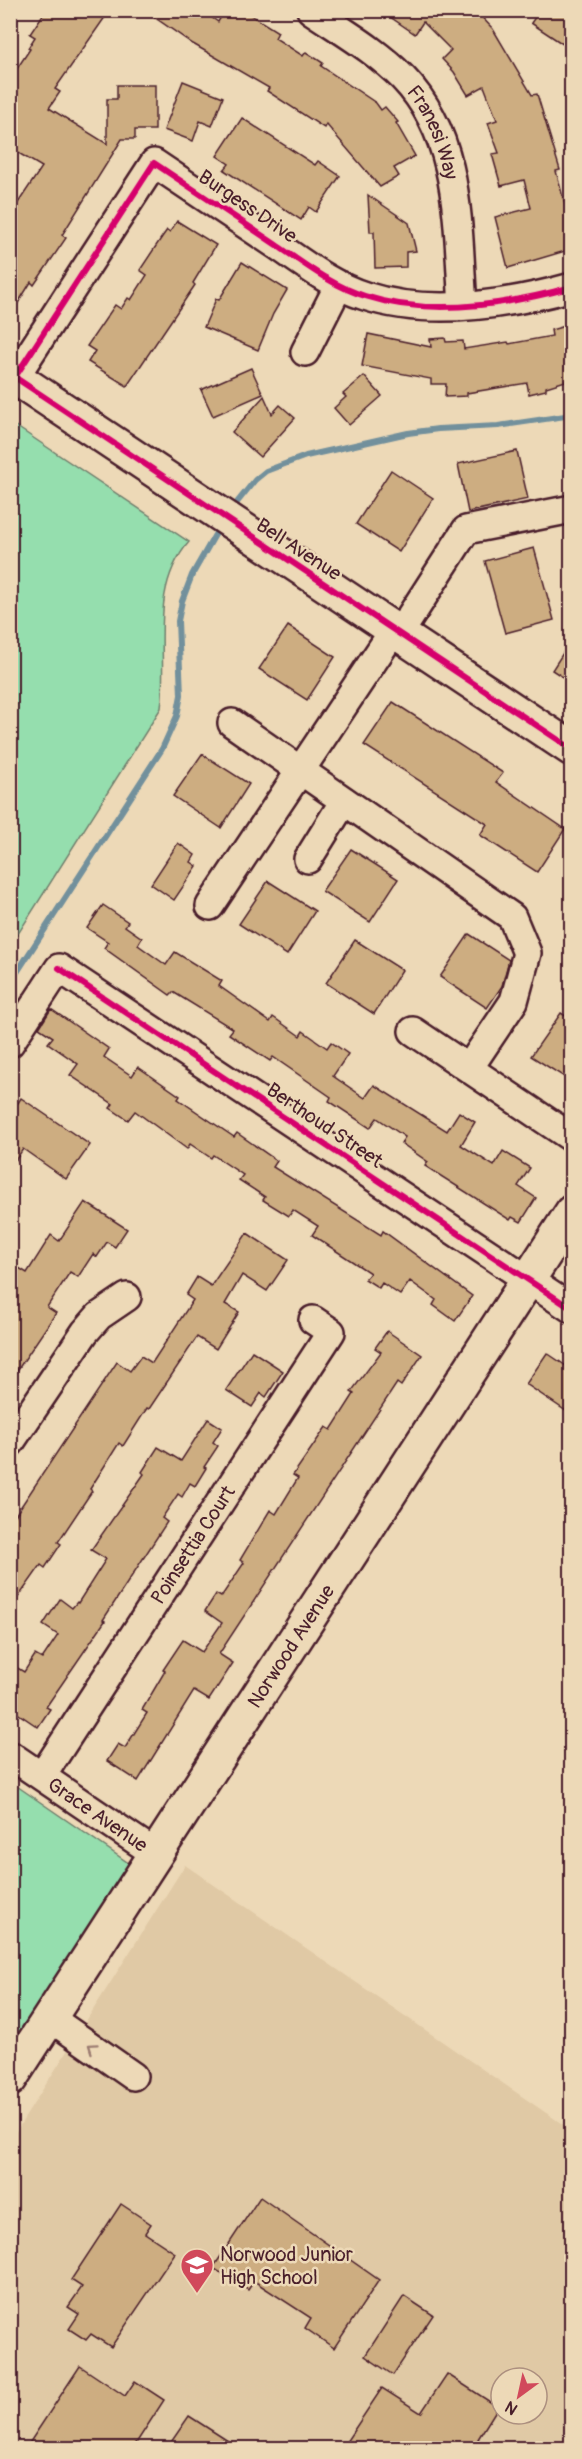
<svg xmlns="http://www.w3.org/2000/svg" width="582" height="2459" font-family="Pangolin,sans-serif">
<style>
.built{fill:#e0c9a5;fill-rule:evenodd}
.green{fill:#95deae;stroke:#707e6c;stroke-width:1.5}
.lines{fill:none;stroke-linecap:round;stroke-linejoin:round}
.stream{stroke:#72909c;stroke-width:6}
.building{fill:#cdad81;stroke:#4a1f2b;stroke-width:1.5}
.minor-casing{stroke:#4a1f2b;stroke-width:32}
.major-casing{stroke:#4a1f2b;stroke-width:38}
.minor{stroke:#edd9b7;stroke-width:27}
.major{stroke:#edd9b7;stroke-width:33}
.cycleway-casing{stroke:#edd9b7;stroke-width:10}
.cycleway{stroke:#d6006c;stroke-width:6}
.oneway{stroke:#9c7c71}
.labels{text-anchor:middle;stroke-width:5;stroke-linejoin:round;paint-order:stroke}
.street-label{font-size:20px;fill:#4a1f2b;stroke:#edd9b7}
.poi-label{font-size:20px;fill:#4a1f2b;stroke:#edd9b7;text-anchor:start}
</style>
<rect width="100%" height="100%" fill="#edd9b7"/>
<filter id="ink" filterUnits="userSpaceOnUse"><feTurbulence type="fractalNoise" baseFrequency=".0167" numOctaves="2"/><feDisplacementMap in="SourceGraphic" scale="12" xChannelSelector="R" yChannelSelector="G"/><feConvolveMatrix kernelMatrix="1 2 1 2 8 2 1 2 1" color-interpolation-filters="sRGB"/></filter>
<g filter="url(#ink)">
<path class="built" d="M 185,1865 L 571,2130 L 571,2448 L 11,2448 L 10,2141 ZM 501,2378 L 537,2378 L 537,2414 L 501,2414 Z"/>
<g class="green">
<path d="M 11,423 L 189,542 C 148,590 168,651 161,708 L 11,945 Z"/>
<polygon points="11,1782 140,1871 11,2074"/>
</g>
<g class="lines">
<g class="stream">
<polyline points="231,510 255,480 266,471 306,456 408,433 438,429 498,426 572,415"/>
<polyline points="10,983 162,749 177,716 181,695 178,621 182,601 192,575 220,526"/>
</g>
</g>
<g class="building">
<polygon points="46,10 110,10 55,89 60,92 49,108 107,144 107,99 117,99 117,85 155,85 155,130 135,130 135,139 122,139 62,235 66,238 34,285 31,282 10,316 10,215 42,167 10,148 10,79 30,49 28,48 35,37 30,34"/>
<polygon points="144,10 201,10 218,22 225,10 243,10 278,32 275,38 303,56 306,52 323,63 321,66 376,103 381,110 385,107 398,122 396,123 415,156 394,168 399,176 380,187 326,124 324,128 267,91 269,88 193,44"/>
<polygon points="380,10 475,10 493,29 532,95 537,94 560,170 556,171 572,231 572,249 508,268 495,217 531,208 524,180 501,186 492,154 499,153 488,123 497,120 484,86 468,95 454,72 442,59 451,50 423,22 415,34"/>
<polygon points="540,10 572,10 572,50 531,23"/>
<polygon points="183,81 223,97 212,126 200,121 193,141 164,130"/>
<polygon points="242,118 315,165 318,161 340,176 316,212 309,207 301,220 224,170 229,164 217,156"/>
<polygon points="368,195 409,223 416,251 406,252 406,267 375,268 374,232 370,232"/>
<polygon points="177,221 216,245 193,283 195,285 127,386 88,362 95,351 87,346 115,305 121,309 128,298 131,300 147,275 140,270 162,237 167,230 170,232"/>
<polygon points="242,262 287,290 273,314 258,350 204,327 216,299 219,300"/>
<polygon points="572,324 572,379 546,387 546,390 529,394 527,383 467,393 467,396 445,397 446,384 431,384 431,379 362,366 368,334 431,347 430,339 445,338 446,342 463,341 464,349 508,342 509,344 552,336 551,330"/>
<polygon points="251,368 263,394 213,416 201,390"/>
<polygon points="364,376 382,396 349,425 334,408 346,397 343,394"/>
<polygon points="264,396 272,414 280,405 295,418 260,457 232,432"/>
<polygon points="517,451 528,499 468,512 458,464"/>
<polygon points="391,470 433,498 399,552 356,524"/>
<polygon points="534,548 554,620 505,633 485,561"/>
<polygon points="288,626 335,657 307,700 259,669"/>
<polygon points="572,639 572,683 552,670"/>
<polygon points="393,702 503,773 496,782 565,829 537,872 480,835 487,824 364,745"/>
<polygon points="202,754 249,784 221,828 173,796"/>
<polygon points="178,843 195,855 191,862 197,866 174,900 151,884"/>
<polygon points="351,849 398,879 370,922 322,891"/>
<polygon points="268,881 315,911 287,955 239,924"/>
<polygon points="103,905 128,922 125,926 142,938 138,945 166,965 175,952 222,981 219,986 270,1022 273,1017 300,1036 303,1031 327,1048 331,1042 348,1054 333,1076 365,1098 374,1085 447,1131 459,1112 475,1122 461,1145 494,1166 503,1151 530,1168 518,1186 536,1198 521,1222 512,1217 510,1220 425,1166 428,1162 401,1143 405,1137 377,1118 370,1128 329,1101 331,1097 273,1057 270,1061 229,1034 233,1029 173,992 170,995 104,948 108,942 87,928"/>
<polygon points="469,934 509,960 502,986 487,1008 440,977"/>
<polygon points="355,940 402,970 374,1014 326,983"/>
<polygon points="51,1009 109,1049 104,1057 132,1076 138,1067 180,1096 178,1099 234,1137 237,1133 277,1161 273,1167 381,1235 383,1231 472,1296 455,1321 433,1305 436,1300 410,1281 400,1295 382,1283 379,1288 365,1279 370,1273 312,1235 318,1226 293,1210 289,1216 263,1200 265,1197 239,1180 243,1175 213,1155 211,1158 190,1144 187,1149 135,1111 128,1120 110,1108 113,1104 70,1075 78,1064 48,1043 53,1037 39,1028"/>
<polygon points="561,1013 572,1020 572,1082 531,1056"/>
<polygon points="10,1098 18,1103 21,1098 90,1145 66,1179 23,1149 10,1168"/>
<polygon points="85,1202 127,1229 115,1247 107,1242 97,1257 93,1254 78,1277 70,1272 47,1307 56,1313 10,1381 10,1281 19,1268 27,1273 51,1235 59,1241"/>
<polygon points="247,1233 288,1260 267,1291 242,1275 225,1304 239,1312 216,1349 197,1337 149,1409 147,1408 123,1446 119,1443 90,1489 92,1491 58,1542 61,1544 45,1568 41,1565 10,1609 10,1523 117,1362 130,1371 141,1356 152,1363 193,1300 186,1295 197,1277 211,1286"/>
<polygon points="387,1331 422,1355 401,1386 397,1383 219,1654 233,1663 209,1700 194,1691 138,1781 107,1761 118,1744 125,1748 147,1713 142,1710 165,1671 163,1670 183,1640 202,1652 222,1623 205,1611 216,1594 221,1597 244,1563 240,1560 270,1510 276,1514 298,1478 293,1475 326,1427 331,1430 354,1394 351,1392 381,1352 375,1348"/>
<polygon points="252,1351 283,1371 266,1397 261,1393 252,1407 226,1390"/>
<polygon points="547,1353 572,1370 572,1402 566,1411 526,1384"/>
<polygon points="208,1419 222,1428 213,1442 218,1446 204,1467 206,1468 195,1486 190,1483 182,1497 178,1494 162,1518 167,1522 103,1620 105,1621 46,1707 50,1709 38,1727 10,1708 10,1676 16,1667 24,1672 35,1655 42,1659 58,1635 43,1625 60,1599 72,1608 77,1602 78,1603 106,1559 91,1550 144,1474 142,1472 158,1447 181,1461"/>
<polygon points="260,2197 379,2280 334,2348 305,2328 311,2318 254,2281 248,2290 213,2268"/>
<polygon points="121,2204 151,2224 145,2233 175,2253 111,2347 91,2334 86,2340 69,2329 79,2314 68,2307 82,2287 71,2280"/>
<polygon points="404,2296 433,2315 393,2375 365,2356"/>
<polygon points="80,2366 125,2396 135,2381 164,2400 133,2448 26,2448"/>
<polygon points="447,2374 498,2407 478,2439 487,2448 342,2448 382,2388 421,2413"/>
<polygon points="189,2416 217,2434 239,2448 167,2448"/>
</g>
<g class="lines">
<defs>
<g id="minor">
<path id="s1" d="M 311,10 C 342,31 377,51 403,78 C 462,139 457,226 463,306"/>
<polyline points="305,352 339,285"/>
<path d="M 15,377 L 154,163 C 194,190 234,217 275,244 C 303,263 332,286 365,296 C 430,317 507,305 572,287"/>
<polyline points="232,723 512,917 527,953 514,1001 469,1068"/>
<polyline points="308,859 344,801"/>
<polyline points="210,906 394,630 399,634 466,530 572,509"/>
<polyline points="413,1031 572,1138"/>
<polyline points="10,1043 59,968 572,1309"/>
<polyline points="10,1443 85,1332 99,1316 127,1297"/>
<path id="s2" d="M 10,1755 L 156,1854"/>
<path id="s3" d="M 42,1776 L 331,1332 L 313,1320"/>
<polyline points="50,2018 133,2076"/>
</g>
<g id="major">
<polyline points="10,374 394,630"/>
<polyline points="399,634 572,749"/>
<path id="s4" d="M 10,2079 L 572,1212"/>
</g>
</defs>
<use href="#minor" class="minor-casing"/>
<use href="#major" class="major-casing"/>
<use href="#minor" class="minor"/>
<use href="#major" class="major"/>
<defs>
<g id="cycleway">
<polyline points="10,374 572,749"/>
<path d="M 15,377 L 154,163 C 194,190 234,217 275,244 C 303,263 332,286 365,296 C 430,317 507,305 572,287"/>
<polyline points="59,968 572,1309"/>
</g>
</defs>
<use href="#cycleway" class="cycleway-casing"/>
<use href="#cycleway" class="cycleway"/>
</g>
<defs><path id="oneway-chevron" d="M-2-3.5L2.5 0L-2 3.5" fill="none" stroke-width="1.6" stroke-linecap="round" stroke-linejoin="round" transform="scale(1.5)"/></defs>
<use class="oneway" href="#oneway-chevron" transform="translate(92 2047) rotate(-145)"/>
</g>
<defs>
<symbol id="school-pin" viewBox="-11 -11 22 30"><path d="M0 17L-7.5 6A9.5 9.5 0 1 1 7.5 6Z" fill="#d1495b" stroke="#edd9b7"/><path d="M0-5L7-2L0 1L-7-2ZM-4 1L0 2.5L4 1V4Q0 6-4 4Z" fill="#fff"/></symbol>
</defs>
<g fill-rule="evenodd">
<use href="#school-pin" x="178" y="2246" width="38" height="52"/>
</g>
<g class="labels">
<g class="street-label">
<text dy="7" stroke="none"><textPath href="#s1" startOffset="178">Franesi Way</textPath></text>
<text transform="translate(248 206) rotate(34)" y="7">Burgess Drive</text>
<text transform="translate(299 549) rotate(33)" y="7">Bell Avenue</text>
<text transform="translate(325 1125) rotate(34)" y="7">Berthoud Street</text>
<text dy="7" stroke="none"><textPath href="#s3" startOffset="276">Poinsettia Court</textPath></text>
<text dy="7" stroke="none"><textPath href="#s4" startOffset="516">Norwood Avenue</textPath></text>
<text dy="7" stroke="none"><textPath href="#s2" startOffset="106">Grace Avenue</textPath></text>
</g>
<g class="poi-label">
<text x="220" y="2261">Norwood Junior<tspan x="220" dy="23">High School</tspan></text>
</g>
</g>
<rect width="582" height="2459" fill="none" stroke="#edd9b7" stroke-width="36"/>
<rect x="18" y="18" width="546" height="2423" fill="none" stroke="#4a1f2b" stroke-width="2" filter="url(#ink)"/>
<g transform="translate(519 2396) rotate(213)"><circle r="28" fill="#edd9b7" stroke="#ac8f7f" stroke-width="1.5"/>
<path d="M0-4.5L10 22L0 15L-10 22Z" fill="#d1495b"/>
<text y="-9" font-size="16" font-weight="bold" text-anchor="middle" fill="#4a1f2b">N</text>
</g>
</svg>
